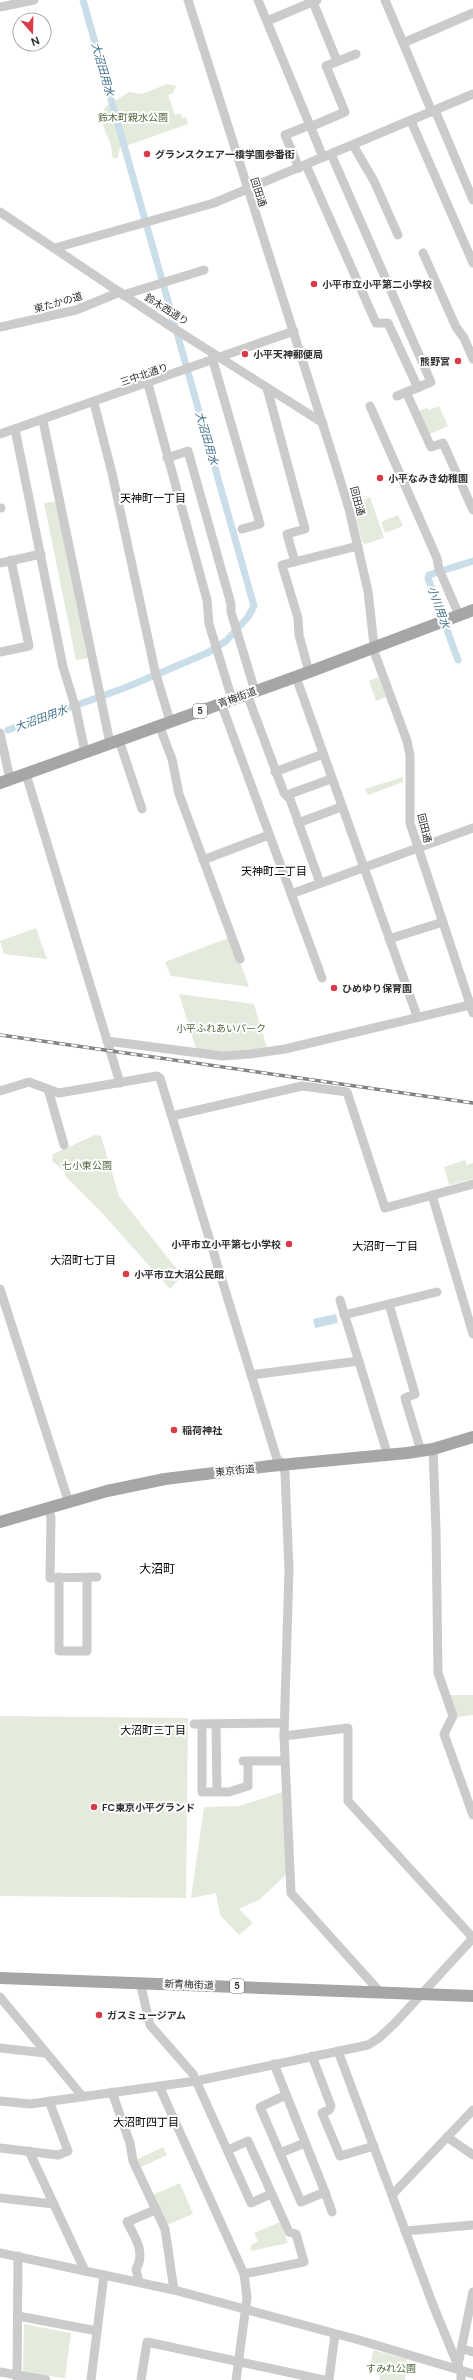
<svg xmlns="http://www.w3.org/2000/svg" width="473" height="2380" font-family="'DM Sans','Noto Sans JP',sans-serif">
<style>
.green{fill:#e4ebdd}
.water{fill:#cadee9}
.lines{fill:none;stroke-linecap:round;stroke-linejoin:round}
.canal{stroke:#cadee9;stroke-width:7}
.minor{stroke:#cbcbcb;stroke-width:9}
.major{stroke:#a6a6a6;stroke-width:12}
.rail-casing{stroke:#838383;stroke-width:3.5}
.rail{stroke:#fff;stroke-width:2;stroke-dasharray:6;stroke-linecap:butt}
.poi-dot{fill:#da3b49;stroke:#fff;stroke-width:1.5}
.labels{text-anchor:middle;stroke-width:4;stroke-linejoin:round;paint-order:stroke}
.shield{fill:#fff;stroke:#6d6d6d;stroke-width:1}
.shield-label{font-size:9px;font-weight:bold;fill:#2e2e2e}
.park-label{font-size:10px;fill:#52673e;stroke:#fff}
.poi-label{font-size:10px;font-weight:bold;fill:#2e2e2e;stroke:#fff;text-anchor:start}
.street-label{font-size:10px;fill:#2e2e2e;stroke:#fff}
.water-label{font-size:11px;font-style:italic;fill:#41708b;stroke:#fff}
.neighbourhood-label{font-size:11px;fill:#000;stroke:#fff}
.quarter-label{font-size:12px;fill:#000;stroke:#fff}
</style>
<rect width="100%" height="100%" fill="#fff"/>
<g class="green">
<path d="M 167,84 L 176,86 L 173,93 L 168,95 L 175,115 L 180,113 L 182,118 L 186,117 L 188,124 L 120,148 L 117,159 L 112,157 C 114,138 96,127 105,107 L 129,92 L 142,94 Z"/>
<polygon points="439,406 448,426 428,435 418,411 427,408 429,410"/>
<polygon points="370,497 384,538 365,544 362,542 353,505"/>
<polygon points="56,501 88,658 76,660 44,503"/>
<polygon points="398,515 403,526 385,533 381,522"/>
<polygon points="378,677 386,697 376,701 369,681"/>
<polygon points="403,777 403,782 368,795 365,789"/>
<polygon points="36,928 47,959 4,954 0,941"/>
<polygon points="231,937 249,987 171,976 165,962"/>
<polygon points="179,994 254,1004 268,1051 197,1052"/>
<polygon points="95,1135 101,1136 119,1196 182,1276 170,1289 103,1214 65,1176 65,1172 52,1161 53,1154"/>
<polygon points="465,1160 467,1165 473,1163 473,1179 449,1185 444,1167"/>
<polygon points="450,1695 473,1695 473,1715 458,1717"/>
<polygon points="0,1716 188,1718 186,1898 0,1896"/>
<polygon points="283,1792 287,1874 259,1900 239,1909 253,1923 239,1935 220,1915 216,1893 191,1898 204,1807 239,1806"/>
<polygon points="163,2147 167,2155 139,2168 136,2160"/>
<polygon points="180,2183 193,2214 167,2225 153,2195"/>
<polygon points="280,2222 288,2243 251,2251 251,2245 258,2241 254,2233"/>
<polygon points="24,2324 71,2333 65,2378 23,2373"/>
<polygon points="373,2350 407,2359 405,2380 380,2380 379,2374 370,2368"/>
</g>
<polygon class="water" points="336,1314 338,1323 315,1328 313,1319"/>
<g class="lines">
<g class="canal">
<polyline points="458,660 428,578 429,575 473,561"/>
<polyline points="8,730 127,687 207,653 226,641 248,617 254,606 83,0"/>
</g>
<g class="minor">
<polyline points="188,0 335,463 349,509 368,591 375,654 407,741 410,755 410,823 473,1013"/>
<polyline points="258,0 323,157"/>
<polyline points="385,0 432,112"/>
<polyline points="313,2 337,61"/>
<polyline points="0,7 34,0"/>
<polyline points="267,21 317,0"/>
<polyline points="403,43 473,13"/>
<polyline points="435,110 473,200"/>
<polyline points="411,121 473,263"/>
<polyline points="310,127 345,112 326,66 356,54"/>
<polyline points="353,145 374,181 398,235"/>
<polyline points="331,154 431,382 397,396"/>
<polyline points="306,165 376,323 388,323 418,388"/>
<polyline points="299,168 285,135 310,125"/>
<polyline points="0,212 170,326 323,423"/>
<polyline points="55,248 214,203 473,94"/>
<polyline points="423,253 456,327 464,338 473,359"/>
<polyline points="123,295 204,270"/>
<polyline points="0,327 76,310 120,292"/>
<polyline points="213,361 260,524 242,529"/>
<polyline points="148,384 207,600 209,624 232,699"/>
<polyline points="267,388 305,529 287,534 295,562"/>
<polyline points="406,392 431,447 443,443 473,510"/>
<polyline points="94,403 112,473 155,671 170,721"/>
<polyline points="370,406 437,558 439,569 459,615"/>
<polyline points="43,421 110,743"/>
<polyline points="15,429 63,667 76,709 85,752"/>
<polyline points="0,434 294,331"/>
<polyline points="167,458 188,451 231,604 231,612 255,691"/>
<polyline points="0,508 1,508"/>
<polyline points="0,563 41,554"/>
<polyline points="0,652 29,646 11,560"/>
<polyline points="309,672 299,635 298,618 282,565 358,546"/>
<polyline points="296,677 417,1016"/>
<polyline points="247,694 284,793 290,799 320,883"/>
<polyline points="221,703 322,978"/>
<polyline points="159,725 172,759 179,794 240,959"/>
<polyline points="0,733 10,779"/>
<polyline points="119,740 142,809"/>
<polyline points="275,772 323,754"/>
<polyline points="26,774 120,1083"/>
<polyline points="287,795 331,779"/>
<polyline points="298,823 341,807"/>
<polyline points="203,860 269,835"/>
<polyline points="291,894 473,828"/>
<polyline points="389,939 443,922"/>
<polyline points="107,1041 222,1056 250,1054 285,1049 470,1005"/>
<polyline points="48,1089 59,1093 157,1076 160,1078 277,1459 283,1464 285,1473 289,1570 284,1736 291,1893 380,1992"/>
<polyline points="0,1091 29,1082 48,1089 64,1145"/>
<polyline points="172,1116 302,1086 347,1092 385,1208 473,1184"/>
<polyline points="432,1195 473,1334"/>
<polyline points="0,1289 69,1503"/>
<polyline points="340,1300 388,1456"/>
<polyline points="389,1304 415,1394 405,1398 421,1451"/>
<polyline points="344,1315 437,1292"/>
<polyline points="251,1375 359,1361"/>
<polyline points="433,1449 436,1529 438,1673 453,1716 444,1734 473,1815"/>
<polyline points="49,1509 51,1518 50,1578 97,1577"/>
<polyline points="59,1577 59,1651 87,1651 87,1578"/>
<polyline points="194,1724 284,1723"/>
<polyline points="202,1724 202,1792 229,1792 248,1786 248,1762"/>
<polyline points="216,1724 217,1791"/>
<polyline points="243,1761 284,1761"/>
<polyline points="140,1982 150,2025 193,2074 251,2203 271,2194"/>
<polyline points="0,1997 83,2097"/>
<polyline points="0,2048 45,2053"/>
<polyline points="338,2051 433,2305 461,2373 461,2380"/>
<polyline points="312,2056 331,2106 329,2110 322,2113 340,2156 374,2146"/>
<polyline points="274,2064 325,2192 301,2202 260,2107 286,2095"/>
<polyline points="159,2086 244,2274 247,2298 236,2380"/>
<polyline points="112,2092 130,2143 133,2161 165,2229 174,2290"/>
<polyline points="0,2101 30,2104 196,2081 368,2045 379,2038 395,2023 473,1938 348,1801 348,1728 284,1736"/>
<polyline points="447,2137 473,2155"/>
<polyline points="0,2148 58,2155 68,2151 49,2101"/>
<polyline points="228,2150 248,2141 289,2232 296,2234 304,2262 244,2274"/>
<polyline points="29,2151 85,2271"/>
<polyline points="280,2153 305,2143"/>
<polyline points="325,2192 332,2212"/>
<polyline points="392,2195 473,2110"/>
<polyline points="0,2198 54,2204"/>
<polyline points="405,2231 473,2225"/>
<polyline points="0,2253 174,2290 359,2340 473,2374"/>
<path d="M 139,2282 L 136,2269 C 146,2253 135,2237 127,2222 L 155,2210"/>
<polyline points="18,2316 97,2331"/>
<polyline points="463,2349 473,2352"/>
<polyline points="458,2365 473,2292"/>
<polyline points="0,2372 46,2380"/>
<polyline points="17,2380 18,2256"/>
<polyline points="91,2380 104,2275"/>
<polyline points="141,2380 147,2342 324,2380"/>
<polyline points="329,2380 335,2334"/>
</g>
<g class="major">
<polyline points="0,783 309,672 473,610"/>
<polyline points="0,1522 107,1491 165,1479 270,1466 407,1453 433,1449 473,1437"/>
<polyline points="0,1978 473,1996"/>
</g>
<defs>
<polyline id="rail" points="0,1035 473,1103"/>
</defs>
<use href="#rail" class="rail-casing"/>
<use href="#rail" class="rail"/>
</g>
<g class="poi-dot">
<circle cx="147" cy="154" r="4"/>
<circle cx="314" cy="284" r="4"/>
<circle cx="245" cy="354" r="4"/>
<circle cx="458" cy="361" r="4"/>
<circle cx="380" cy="478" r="4"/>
<circle cx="334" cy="988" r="4"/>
<circle cx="289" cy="1244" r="4"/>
<circle cx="126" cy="1274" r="4"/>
<circle cx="174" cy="1430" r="4"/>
<circle cx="94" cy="1807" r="4"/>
<circle cx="99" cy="2015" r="4"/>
</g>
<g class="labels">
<g class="shield">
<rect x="193" y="704" width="14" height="14" rx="3"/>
<rect x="230" y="1979" width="14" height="14" rx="3"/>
</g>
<g class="shield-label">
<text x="200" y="714">5</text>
<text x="237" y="1989">5</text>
</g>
<g class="park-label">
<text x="133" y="121">鈴木町親水公園</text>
<text x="221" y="1032">小平ふれあいパーク</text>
<text x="87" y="1169">七小東公園</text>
<text x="391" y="2372">すみれ公園</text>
</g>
<g class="poi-label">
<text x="155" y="158">グランスクエア一橋学園参番街</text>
<text x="322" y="288">小平市立小平第二小学校</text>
<text x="253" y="358">小平天神郵便局</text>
<text x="450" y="365" text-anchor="end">熊野宮</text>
<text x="388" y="482">小平なみき幼稚園</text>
<text x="342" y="992">ひめゆり保育園</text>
<text x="281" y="1248" text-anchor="end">小平市立小平第七小学校</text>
<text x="134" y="1278">小平市立大沼公民館</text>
<text x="182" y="1434">稲荷神社</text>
<text x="102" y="1811">FC東京小平グランド</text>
<text x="107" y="2019">ガスミュージアム</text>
</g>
<g class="street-label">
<text transform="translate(259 192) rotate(72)" y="4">回田通</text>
<text transform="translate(58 302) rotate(-16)" y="4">東たかの道</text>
<text transform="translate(167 309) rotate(32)" y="4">鈴木西通り</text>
<text transform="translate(144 374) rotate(-19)" y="4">三中北通り</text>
<text transform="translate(358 501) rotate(75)" y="4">回田通</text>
<text transform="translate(237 697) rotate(-20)" y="4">青梅街道</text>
<text transform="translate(425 828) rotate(76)" y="4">回田通</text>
<text transform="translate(235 1470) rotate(-6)" y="4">東京街道</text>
<text transform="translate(189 1984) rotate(2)" y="4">新青梅街道</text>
</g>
<g class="water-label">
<text transform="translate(103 69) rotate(74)" y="4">大沼田用水</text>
<text transform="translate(207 438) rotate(74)" y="4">大沼田用水</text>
<text transform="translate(439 607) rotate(70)" y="4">小川用水</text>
<text transform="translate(41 718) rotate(-20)" y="4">大沼田用水</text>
</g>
<g class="neighbourhood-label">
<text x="153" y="502">天神町一丁目</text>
<text x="274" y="875">天神町二丁目</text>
<text x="385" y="1250">大沼町一丁目</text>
<text x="83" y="1264">大沼町七丁目</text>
<text x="153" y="1734">大沼町三丁目</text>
<text x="146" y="2126">大沼町四丁目</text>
</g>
<g class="quarter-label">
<text x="157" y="1573">大沼町</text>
</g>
</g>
<g transform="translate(32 32) rotate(160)"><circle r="19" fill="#ffffff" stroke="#ababab"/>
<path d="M0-3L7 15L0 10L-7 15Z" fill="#da3b49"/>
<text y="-6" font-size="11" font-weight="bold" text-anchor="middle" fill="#2e2e2e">N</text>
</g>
</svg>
